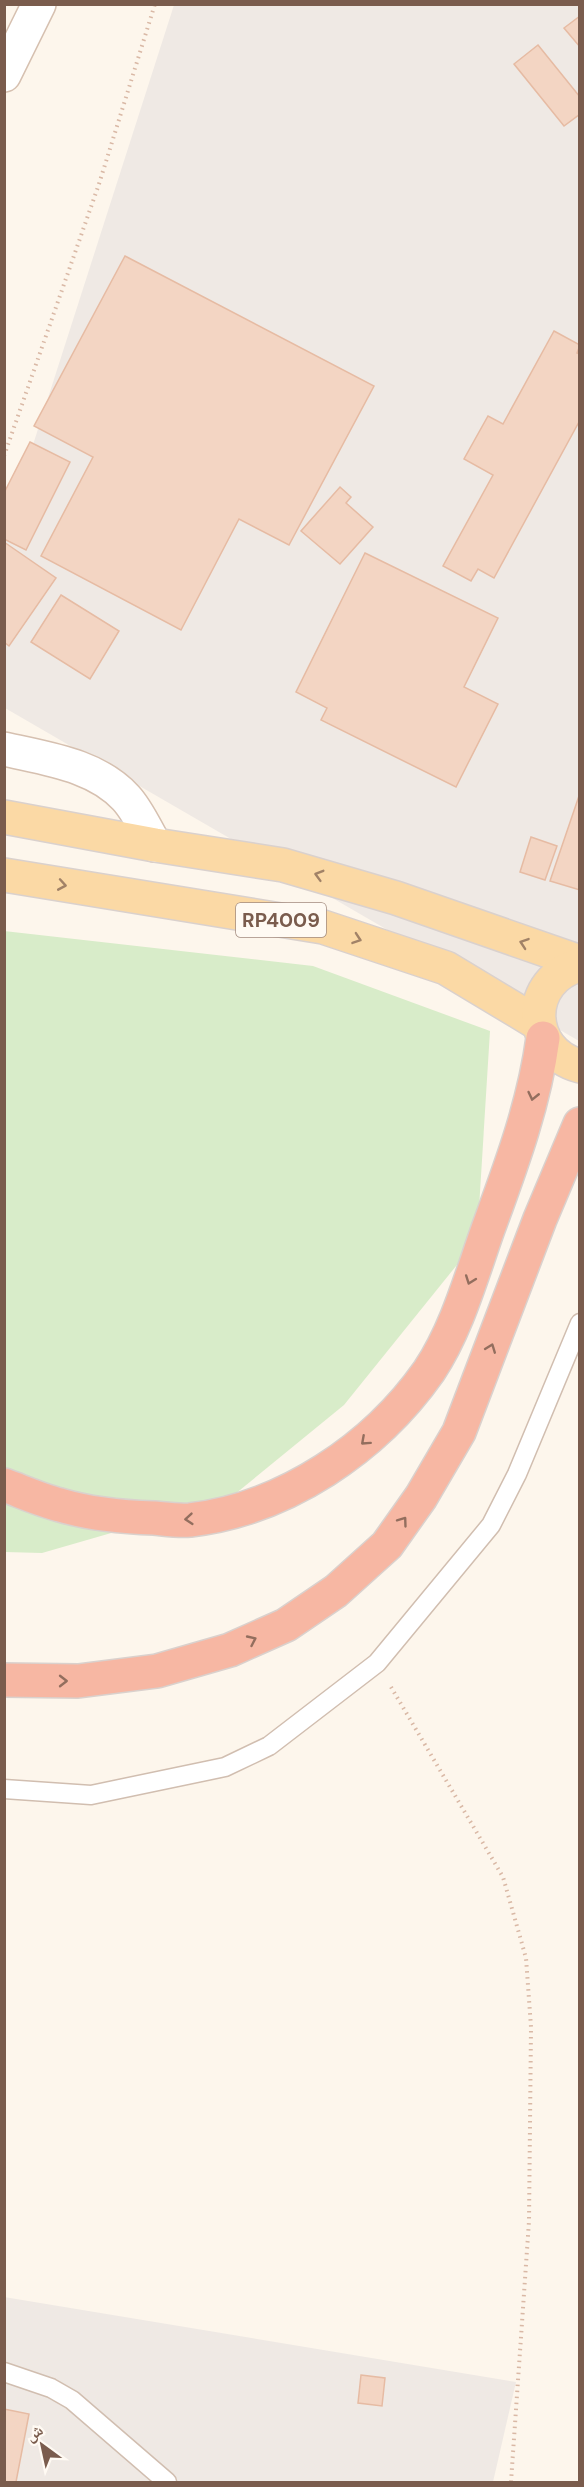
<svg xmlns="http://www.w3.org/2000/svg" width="584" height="2487" font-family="'DM Sans','Noto Naskh Arabic',sans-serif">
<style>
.industrial{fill:#efe9e4}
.green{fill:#d8ecc9}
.building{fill:#f3d5c3;stroke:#e6bba3;stroke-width:1.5}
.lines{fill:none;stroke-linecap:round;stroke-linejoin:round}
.lane-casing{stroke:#d1beb0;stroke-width:21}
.secondary-casing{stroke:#d6c0b0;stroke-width:36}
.primary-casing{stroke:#dad1cd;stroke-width:36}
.highway-casing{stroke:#dad1cd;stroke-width:36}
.path{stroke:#d9b8a5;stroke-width:4;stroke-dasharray:1.5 4.5;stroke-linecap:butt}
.lane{stroke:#fff;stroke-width:18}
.secondary{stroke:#fff;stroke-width:33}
.primary{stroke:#fbd9a5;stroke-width:33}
.highway{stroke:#f7b7a3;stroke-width:33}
.oneway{stroke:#a18267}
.oneway2{stroke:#936e5e}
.labels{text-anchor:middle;stroke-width:4.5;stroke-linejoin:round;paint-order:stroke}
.shield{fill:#fffaf3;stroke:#a28b7f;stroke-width:1.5}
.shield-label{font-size:20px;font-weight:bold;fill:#7a5c4d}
</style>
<rect width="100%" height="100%" fill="#fdf6ec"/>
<g class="industrial">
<polygon points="174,5 579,5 579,1041 5,708 5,532"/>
<polygon points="4,2297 516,2382 493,2482 5,2482"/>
</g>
<polygon class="green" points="4,931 313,966 490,1031 477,1240 344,1405 229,1499 42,1553 5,1552"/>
<g class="building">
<polygon points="580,16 580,47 564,28"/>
<polygon points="538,45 580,97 580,114 564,126 514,64"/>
<polygon points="125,256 374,386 289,545 239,519 181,630 41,556 93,457 34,426"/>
<polygon points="554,331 580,345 577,353 580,354 580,420 494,578 478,569 471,581 443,566 493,475 464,459 488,416 503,424"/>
<polygon points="30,442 70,462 26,550 4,539 4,493"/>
<polygon points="340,487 351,497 346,503 373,527 340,564 301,531"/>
<polygon points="4,542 56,578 9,646 4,642"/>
<polygon points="365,553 498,618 464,687 498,704 456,787 321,720 327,708 296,692"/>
<polygon points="61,595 119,631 90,679 31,642"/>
<polygon points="580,793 580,890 550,881"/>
<polygon points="531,837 557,846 545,880 520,872"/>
<polygon points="361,2375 385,2378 382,2406 358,2403"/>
<polygon points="4,2409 29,2414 16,2482 4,2482"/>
</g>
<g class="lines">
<defs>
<g id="lane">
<polyline points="4,1789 91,1795 225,1767 269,1746 377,1663 491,1525 517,1474 580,1323"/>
<polyline points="4,2372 51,2388 72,2400 167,2482"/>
</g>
<g id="secondary">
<polyline points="4,75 39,4"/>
<path d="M 4,749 C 47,759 96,765 126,798 C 138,811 146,830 155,845"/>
</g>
<g id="primary">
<polyline points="4,817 155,845 283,865 396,898 580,962"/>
<polyline points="4,875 323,927 446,968 539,1024"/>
<path d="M 580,965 C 525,979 525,1051 580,1066"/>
</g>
<g id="highway">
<path d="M 4,1485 C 23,1492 41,1500 60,1505 C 90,1514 123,1517 154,1518 C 165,1519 178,1521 190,1520 C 285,1509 375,1448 429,1371 C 457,1329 471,1277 488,1229 C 511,1166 534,1105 543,1038"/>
<polyline points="4,1680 78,1681 157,1671 230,1650 286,1625 336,1591 387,1545 421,1497 459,1432 540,1219 580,1124"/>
</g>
</defs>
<use href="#lane" class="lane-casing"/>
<use href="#secondary" class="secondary-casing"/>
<use href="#primary" class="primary-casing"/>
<use href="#highway" class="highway-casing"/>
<g class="path">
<polyline points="4,456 99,184 155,4"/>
<polyline points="391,1687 503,1877 526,1958 531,2027 529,2221 511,2482"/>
</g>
<use href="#lane" class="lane"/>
<use href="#secondary" class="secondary"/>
<use href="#primary" class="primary"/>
<use href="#highway" class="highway"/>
</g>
<defs><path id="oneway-chevron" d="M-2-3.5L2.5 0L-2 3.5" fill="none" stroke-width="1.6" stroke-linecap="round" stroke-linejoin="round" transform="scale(1.5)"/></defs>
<g class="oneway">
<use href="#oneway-chevron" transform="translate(319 875) rotate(-164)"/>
<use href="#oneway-chevron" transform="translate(62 885) rotate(10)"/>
<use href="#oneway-chevron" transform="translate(357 939) rotate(19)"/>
<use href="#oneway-chevron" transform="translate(524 943) rotate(-161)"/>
</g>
<g class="oneway2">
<use href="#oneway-chevron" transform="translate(533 1096) rotate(103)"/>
<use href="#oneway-chevron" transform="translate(470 1280) rotate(110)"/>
<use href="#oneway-chevron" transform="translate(491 1348) rotate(-69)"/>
<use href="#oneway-chevron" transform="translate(365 1441) rotate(138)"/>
<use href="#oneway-chevron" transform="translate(189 1519) rotate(175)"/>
<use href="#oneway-chevron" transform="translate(403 1521) rotate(-54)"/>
<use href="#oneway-chevron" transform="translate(252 1640) rotate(-25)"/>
<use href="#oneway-chevron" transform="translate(63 1681)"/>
</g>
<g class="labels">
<rect class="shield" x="236" y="903" width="90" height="34" rx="4.5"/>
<g class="shield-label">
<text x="281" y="927">RP4009</text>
</g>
</g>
<rect width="584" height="2487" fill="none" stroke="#7a5c4d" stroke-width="12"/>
<g transform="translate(42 2445) rotate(327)" stroke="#fffaf3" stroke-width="4.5" paint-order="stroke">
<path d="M0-4.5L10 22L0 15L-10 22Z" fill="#7a5c4d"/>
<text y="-9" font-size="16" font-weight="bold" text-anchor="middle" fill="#7a5c4d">ش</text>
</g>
</svg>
